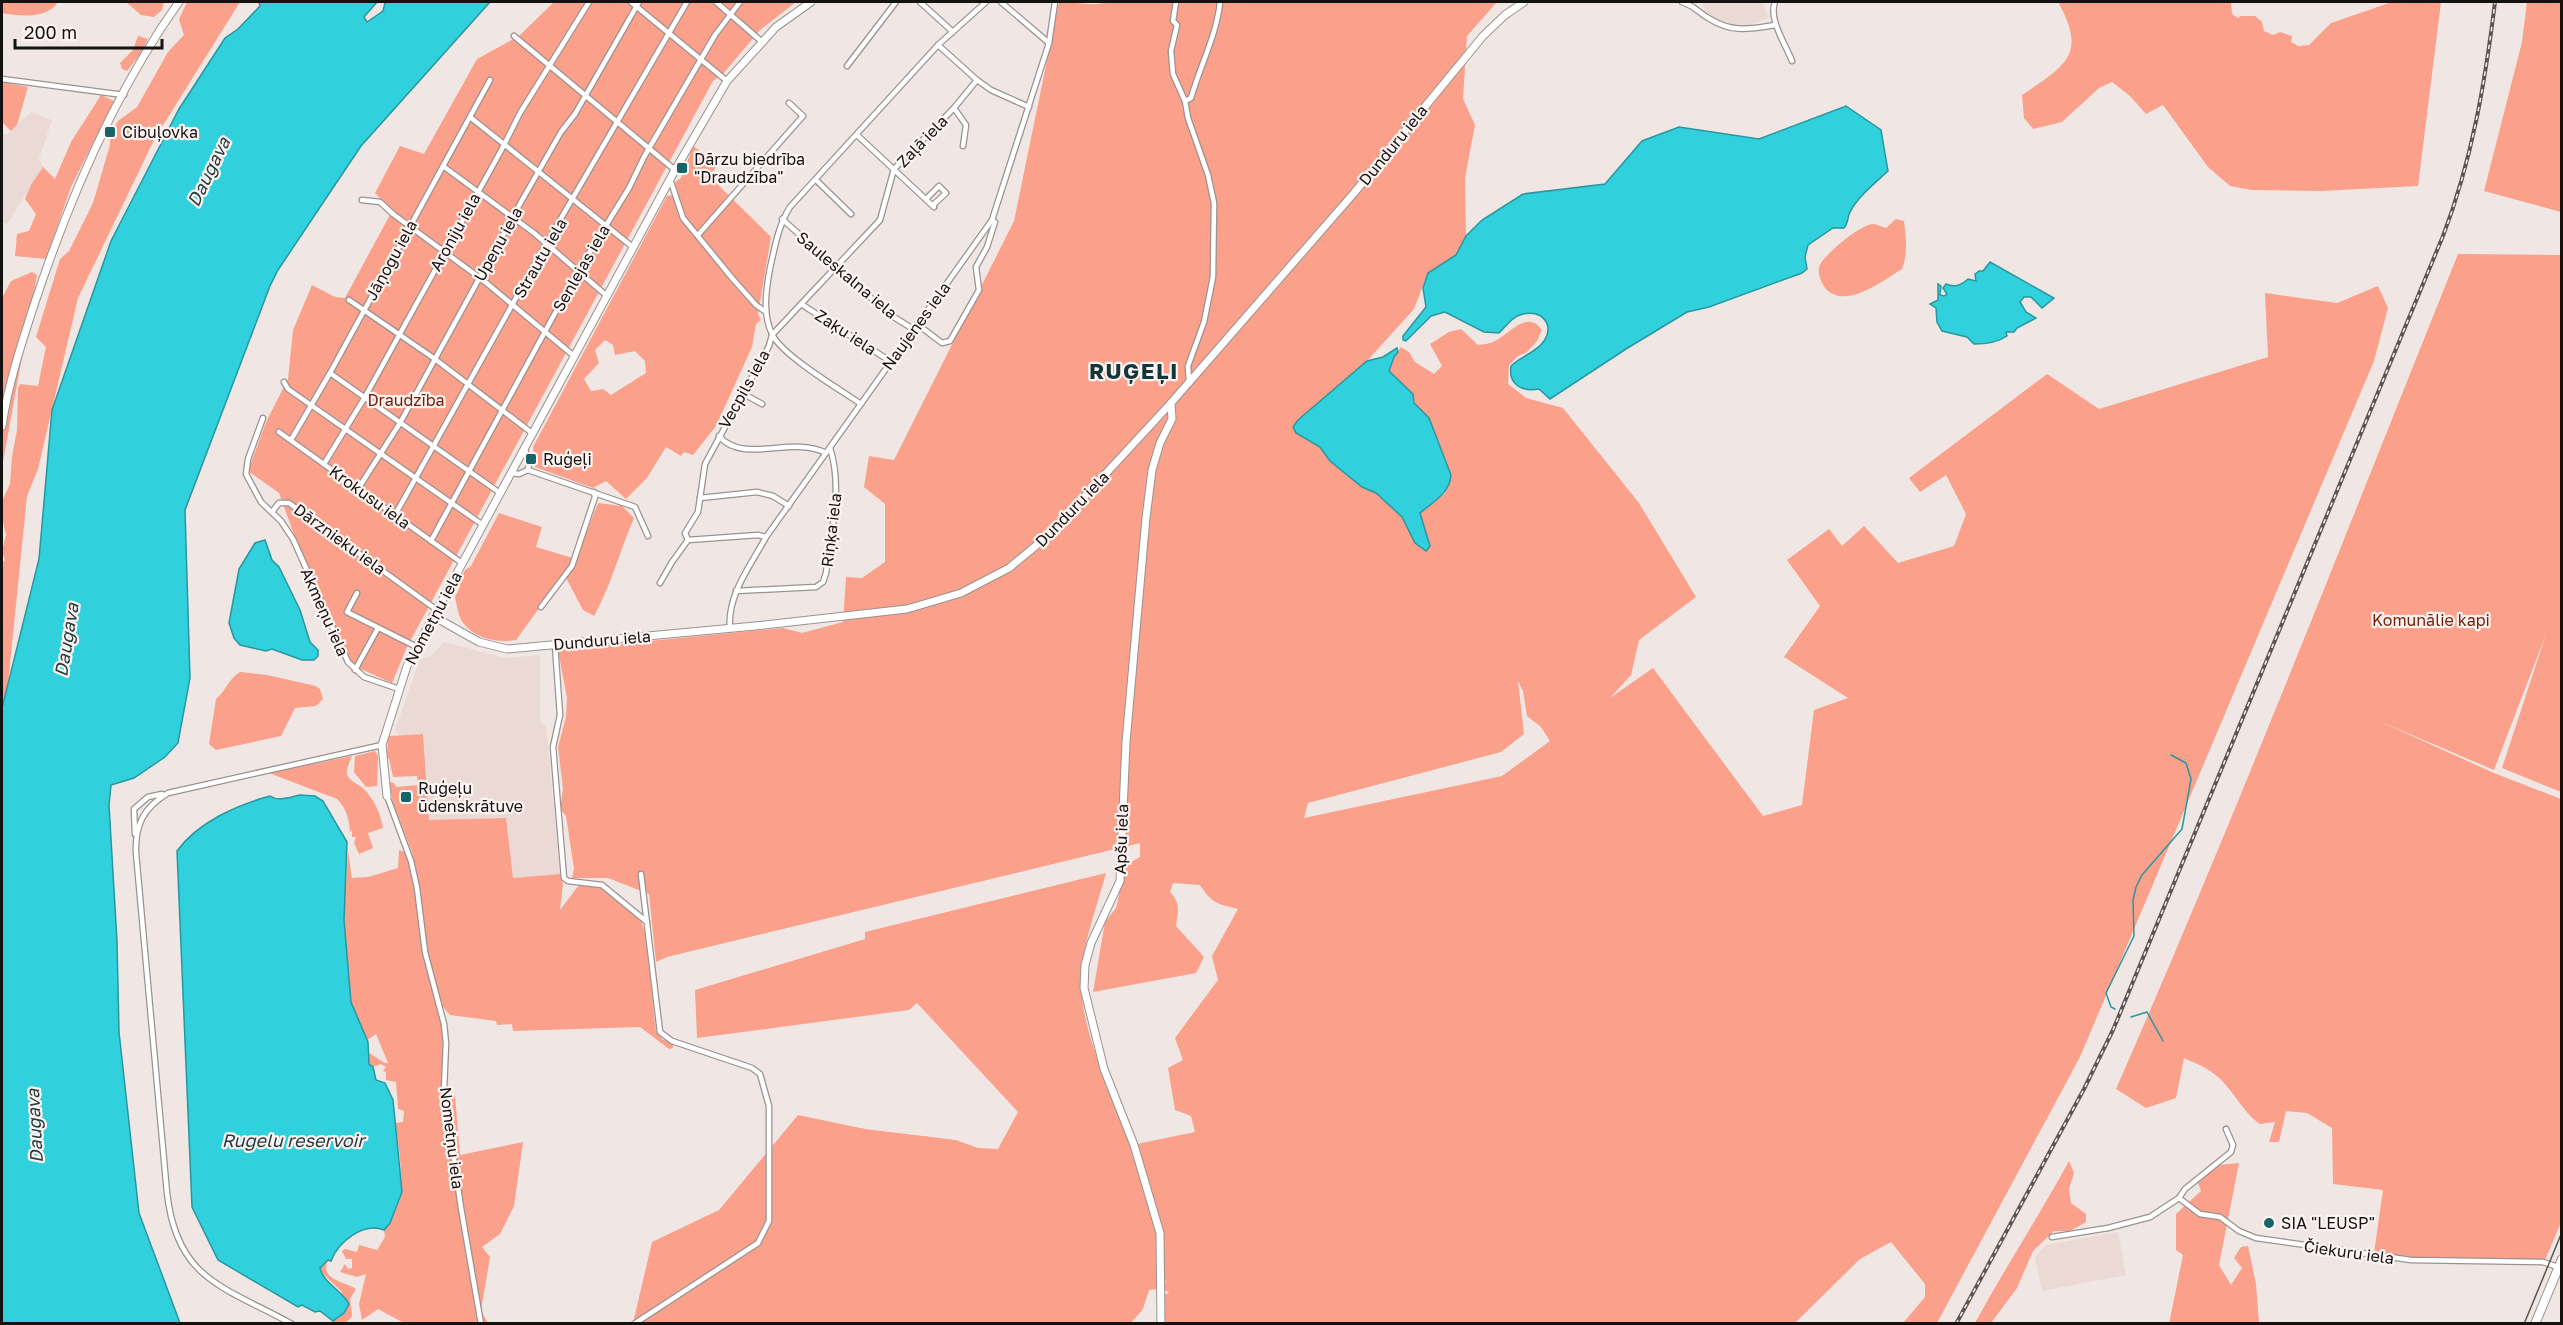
<svg xmlns="http://www.w3.org/2000/svg" width="2563" height="1325" font-family="'Golos Text',sans-serif">
<style>
.built{fill:#ead9d4}
.green{fill:#fba08a;fill-rule:evenodd}
.water{fill:#30d0dc;stroke:#28979f;stroke-width:1.5}
.lines{fill:none;stroke-linecap:round;stroke-linejoin:round}
.stream{stroke:#28979f;stroke-width:1.5}
.street-casing{stroke:#9a9290;stroke-width:7}
.secondary-casing{stroke:#9a9290;stroke-width:9}
.primary-casing{stroke:#9a9290;stroke-width:10}
.street{stroke:#fff;stroke-width:4.5}
.secondary{stroke:#fff;stroke-width:7}
.primary{stroke:#fff;stroke-width:8}
.tram{stroke:#5a5654;stroke-width:1.5}
.rail-casing{stroke:#5a5654;stroke-width:4}
.rail{stroke:#fdf4f2;stroke-width:1.5;stroke-dasharray:4.5;stroke-linecap:butt}
.poi-dot{fill:#17656b;stroke:#fdf4f2;stroke-width:2}
.labels{text-anchor:middle;stroke-width:4.5;stroke-linejoin:round;paint-order:stroke}
.poi-label{font-size:16px;fill:#151312;stroke:#fdf4f2;text-anchor:start}
.street-label{font-size:16px;fill:#151312;stroke:#fdf4f2}
.park-label{font-size:16px;fill:#76200a;stroke:#fdf4f2}
.water-label{font-size:18px;font-style:italic;fill:#243d40;stroke:#fdf4f2}
.district-label{font-size:22px;font-weight:bold;letter-spacing:1.5px;fill:#133639;stroke:#fdf4f2}
</style>
<rect width="100%" height="100%" fill="#f0e7e4"/>
<g class="built">
<polygon points="1698,2 1762,2 1769,18 1740,28 1706,15 1702,3"/>
<polygon points="31,112 52,120 39,159 43,167 7,224 2,222 2,133 7,135"/>
<polygon points="444,642 506,658 540,655 540,722 546,726 560,874 512,878 506,818 429,821 423,734 400,735 395,730 420,659 431,656"/>
<polygon points="2118,1232 2126,1275 2042,1291 2035,1257 2046,1245"/>
</g>
<g class="green">
<path d="M 2,2 L 58,2 C 46,20 19,16 2,13 Z"/>
<polygon points="126,2 164,2 162,10 154,17 141,15"/>
<polygon points="187,2 240,2 155,138 78,298 38,469 27,496 8,684 2,708 2,563 5,560 2,551 6,535 2,518 2,501 10,484 12,456 17,430 18,388 20,384 38,386 46,347 36,337 60,259 69,251 93,203 110,145 110,134 118,121 137,107 168,52 184,35 179,19"/>
<polygon points="554,2 796,2 760,30 723,74 713,81 407,647 392,683 354,666 346,655 300,551 279,493 248,471 266,422 288,379 293,330 312,285 335,297 345,298 392,211 375,193 400,146 424,154 477,59 519,36"/>
<path d="M 1059,2 C 1076,2 1093,7 1108,2 L 1497,2 L 1467,36 L 1463,99 L 1475,125 L 1465,178 L 1466,236 L 1462,246 L 1456,255 L 1428,273 L 1414,309 L 1367,361 L 1298,420 L 1294,428 L 1296,433 L 1320,447 L 1330,461 L 1362,487 L 1376,493 L 1402,517 L 1415,543 L 1426,551 L 1430,546 L 1420,513 L 1445,493 L 1429,418 L 1414,403 L 1413,394 L 1389,371 L 1394,357 L 1401,347 L 1409,352 L 1415,362 L 1434,374 L 1442,366 L 1430,344 L 1449,332 L 1461,329 L 1478,345 C 1483,344 1488,344 1493,342 C 1508,336 1527,308 1542,330 L 1537,341 L 1527,352 L 1518,356 L 1509,365 L 1508,384 L 1526,398 L 1563,408 L 1639,503 L 1696,597 L 1639,640 L 1631,675 L 1610,698 L 1653,668 L 1763,816 L 1802,805 L 1814,710 L 1848,698 L 1784,657 L 1820,606 L 1787,560 L 1829,529 L 1842,546 L 1864,526 L 1898,563 L 1954,546 L 1966,514 L 1946,475 L 1920,492 L 1909,478 L 2047,374 L 2099,409 L 2268,357 L 2265,293 L 2337,303 L 2378,286 L 2388,308 L 2374,361 L 2080,1057 L 1937,1323 L 1903,1323 L 1925,1297 L 1925,1284 L 1891,1242 L 1860,1259 L 1795,1323 L 1164,1323 L 1163,1295 L 1169,1293 L 1164,1289 L 1166,1281 L 1157,1289 L 1149,1290 L 1143,1309 L 1131,1323 L 633,1323 L 652,1242 L 719,1210 L 798,1115 L 865,1129 L 956,1140 L 978,1148 L 998,1149 L 1018,1112 L 917,1003 L 909,1010 L 697,1038 L 695,990 L 865,939 L 865,932 L 1106,873 C 1098,903 1086,935 1082,966 C 1075,1024 1112,1092 1132,1145 L 1195,1132 L 1191,1116 L 1175,1110 L 1168,1068 L 1183,1060 L 1175,1038 L 1218,980 L 1212,956 L 1238,909 C 1218,904 1212,904 1200,885 L 1173,883 L 1170,892 C 1181,903 1178,912 1176,926 L 1204,957 L 1196,973 L 1093,992 L 1105,922 L 1116,908 L 1126,865 L 1140,857 L 1140,843 L 667,957 L 656,962 L 649,894 L 608,878 L 572,878 L 574,869 L 566,816 L 560,809 L 563,789 L 558,747 L 566,717 L 567,698 L 558,650 L 783,628 L 802,633 L 843,622 L 846,577 L 862,578 L 885,562 L 885,504 L 864,487 L 869,456 L 894,460 L 1014,221 ZM 1518,681 L 1523,691 L 1527,716 L 1541,727 L 1550,741 L 1502,776 L 1304,818 L 1308,803 L 1501,752 L 1524,734 Z"/>
<path d="M 2061,2 L 2231,2 L 2232,14 L 2238,18 L 2240,16 L 2255,16 L 2262,22 L 2264,31 L 2273,35 L 2280,32 L 2292,36 L 2291,42 L 2298,46 L 2309,45 L 2331,23 L 2392,2 L 2441,2 L 2418,186 L 2321,191 L 2252,190 L 2230,186 L 2208,167 L 2163,105 L 2146,114 L 2130,96 L 2112,82 L 2099,88 L 2062,122 L 2033,129 L 2024,118 L 2022,95 C 2063,67 2088,56 2059,4 Z"/>
<polygon points="2527,2 2561,2 2561,212 2484,191 2522,42"/>
<polygon points="138,36 148,39 141,53 127,71 122,69 120,63 133,50"/>
<polygon points="2,82 28,87 17,125 11,131 2,122"/>
<polygon points="101,95 114,101 71,187 46,259 15,256 17,234 29,231 36,214 25,199 31,185 43,167 55,179 71,142"/>
<path d="M 693,146 L 719,164 L 709,176 L 771,237 L 758,314 L 761,320 L 756,324 L 752,347 L 716,426 L 693,455 L 684,452 L 681,456 L 666,447 L 647,478 L 626,499 L 606,481 L 593,488 L 535,467 L 533,447 L 667,196 L 678,194 L 675,182 L 681,178 ZM 605,340 L 613,345 L 615,355 L 635,351 L 645,361 L 646,373 L 611,395 L 603,389 L 591,391 L 584,379 L 599,363 L 595,350 Z"/>
<path d="M 1896,219 L 1904,221 C 1906,238 1908,253 1902,269 C 1884,280 1846,310 1826,289 C 1821,283 1818,275 1819,267 C 1822,256 1861,224 1873,224 C 1877,224 1882,227 1886,228 Z"/>
<path d="M 2458,254 L 2561,255 L 2561,792 L 2502,768 L 2546,634 L 2494,770 L 2379,721 L 2494,773 L 2561,799 L 2562,1220 L 2545,1260 L 2438,1260 L 2374,1253 L 2383,1190 L 2333,1184 L 2332,1128 L 2307,1113 L 2286,1111 L 2279,1142 L 2269,1142 L 2275,1122 L 2260,1124 C 2240,1110 2231,1084 2210,1071 C 2202,1065 2192,1062 2184,1058 L 2176,1098 L 2146,1108 L 2116,1089 C 2237,813 2346,533 2458,254 Z"/>
<polygon points="32,272 37,275 2,467 2,298 11,281"/>
<path d="M 598,503 L 622,506 L 634,518 C 620,550 611,586 594,616 L 583,610 L 564,574 L 516,640 C 498,643 476,639 464,624 C 458,617 457,605 455,597 L 460,587 L 459,582 L 465,570 L 471,566 L 499,513 L 542,527 L 536,547 L 576,559 Z"/>
<path d="M 240,672 L 267,675 L 316,686 L 320,689 L 323,699 L 316,706 L 295,708 L 281,736 L 216,750 L 209,744 L 216,699 C 226,691 229,678 240,672 Z"/>
<path d="M 423,734 L 429,820 L 506,818 L 513,878 L 560,874 L 563,884 L 560,910 L 579,885 L 602,888 L 641,921 L 645,933 L 656,1031 L 662,1039 L 673,1044 L 673,1048 L 669,1049 L 640,1027 L 513,1031 L 512,1024 L 497,1025 L 496,1021 L 450,1015 L 443,1007 L 442,1093 L 455,1096 L 460,1155 L 523,1142 L 514,1206 L 500,1234 L 482,1247 L 490,1257 L 481,1311 L 488,1323 L 404,1323 L 378,1309 L 362,1320 L 359,1304 L 366,1274 L 357,1277 L 340,1272 L 345,1264 L 348,1269 L 352,1268 L 352,1259 L 346,1259 L 342,1251 L 345,1249 L 357,1252 L 359,1245 L 377,1250 L 385,1237 L 384,1230 C 410,1200 400,1158 395,1123 L 403,1122 L 404,1111 L 398,1109 L 396,1082 L 386,1080 L 386,1072 L 383,1071 L 386,1067 L 381,1064 L 373,1067 L 369,1064 L 369,1053 L 385,1063 L 388,1063 L 376,1034 L 363,1043 L 351,1002 L 344,920 L 348,851 L 352,878 L 368,877 L 398,868 L 399,850 L 413,855 L 393,803 L 389,782 L 394,783 L 396,787 L 418,785 L 417,776 L 393,777 L 389,758 L 387,759 L 388,736 Z"/>
<polygon points="375,751 378,756 377,786 366,787 354,772 355,756"/>
<path d="M 352,756 C 350,761 346,769 347,774 C 349,782 360,784 365,790 C 375,802 380,812 383,828 L 368,833 L 373,848 L 359,854 L 354,843 L 356,837 L 352,837 L 352,830 L 350,832 C 349,819 347,809 337,799 L 269,773 Z"/>
<path d="M 2069,1161 L 2074,1173 L 2069,1189 L 2071,1203 L 2086,1214 L 2086,1222 L 2070,1231 L 2054,1231 L 2033,1251 L 2017,1288 L 1991,1323 L 1975,1323 C 2005,1268 2039,1216 2069,1161 Z"/>
<polygon points="2239,1163 2219,1265 2231,1285 2242,1268 2234,1258 2241,1247 2248,1246 2256,1284 2259,1323 2169,1324 2183,1255 2176,1250 2176,1214 2201,1191 2198,1183 2217,1165"/>
<path d="M 328,1260 C 319,1280 344,1281 356,1289 L 350,1299 L 352,1316 C 349,1323 339,1325 333,1321 L 339,1318 L 342,1292 L 321,1272 L 320,1268 Z"/>
</g>
<g class="water">
<polygon points="259,2 377,2 364,17 367,22 383,11 385,3 383,2 490,2 361,146 278,270 270,286 185,510 190,678 178,743 165,757 134,778 111,785 109,805 117,941 119,1032 139,1213 180,1323 2,1323 2,708 39,559 52,410 111,241 179,109 225,38 238,29 260,6"/>
<path d="M 1846,106 L 1881,130 L 1888,171 C 1875,183 1860,195 1851,210 C 1847,216 1849,222 1844,228 L 1833,228 L 1808,245 L 1805,257 L 1807,269 L 1802,273 L 1709,307 L 1687,312 L 1626,349 L 1550,399 L 1539,389 C 1522,392 1508,385 1511,366 C 1520,357 1537,352 1544,341 C 1556,323 1539,308 1520,315 C 1512,317 1505,327 1499,333 L 1484,332 L 1445,312 L 1431,316 L 1406,341 L 1403,340 L 1403,336 L 1426,307 L 1423,288 L 1428,273 L 1456,255 L 1466,236 L 1482,220 L 1523,194 L 1605,184 L 1642,141 L 1679,127 L 1759,139 Z"/>
<path d="M 1990,262 L 2054,298 L 2042,308 L 2031,297 L 2024,297 L 2020,302 L 2026,312 L 2036,318 L 2017,328 L 2014,332 L 2006,332 L 2007,336 C 1997,343 1986,344 1974,344 L 1967,337 L 1942,331 L 1937,322 L 1936,308 L 1930,304 L 1938,300 L 1938,284 L 1941,286 L 1940,295 L 1944,296 L 1947,294 L 1943,288 L 1946,284 C 1955,288 1961,285 1968,279 L 1976,281 L 1975,274 L 1979,271 L 1983,271 Z"/>
<path d="M 1397,348 L 1398,352 L 1394,357 L 1389,371 L 1413,394 L 1414,403 L 1429,418 L 1451,475 C 1450,493 1433,502 1420,513 L 1430,546 L 1426,551 L 1415,543 L 1402,517 L 1376,493 L 1362,487 L 1330,461 L 1320,447 L 1296,433 L 1293,427 L 1298,420 L 1367,361 L 1383,357 Z"/>
<polygon points="265,540 272,560 279,567 300,610 310,642 318,650 318,656 314,660 302,660 272,649 266,651 240,645 234,638 229,623 239,569 255,543"/>
<path d="M 300,795 L 315,796 L 323,801 L 347,842 L 344,920 L 351,1002 L 368,1042 L 369,1064 L 373,1067 L 376,1080 L 385,1083 L 393,1100 L 402,1192 L 390,1223 L 384,1230 C 363,1222 338,1242 331,1261 L 328,1260 L 320,1268 C 323,1283 342,1290 349,1304 L 344,1313 L 333,1321 L 320,1311 L 315,1312 L 302,1305 L 298,1307 L 218,1260 L 192,1207 L 177,851 C 198,822 237,805 270,796 C 279,802 290,797 300,795 Z"/>
</g>
<g class="lines">
<g class="stream">
<polyline points="2115,1009 2111,1007 2106,993 2134,936 2133,900 2136,887 2142,875 2182,829 2191,779 2186,763 2171,755"/>
<polyline points="2131,1017 2147,1012 2163,1041"/>
</g>
<defs>
<g id="street">
<polyline points="631,2 727,81"/>
<polyline points="716,2 761,41"/>
<polyline points="920,2 953,32"/>
<polyline points="1001,2 1049,43"/>
<polyline points="1176,2 1173,21 1177,25 1171,51 1173,74 1185,101 1188,118 1208,175 1214,203 1213,277 1204,322 1188,366 1189,382"/>
<path d="M 1682,2 C 1697,7 1697,12 1710,19 C 1732,33 1751,29 1775,25"/>
<path d="M 1775,2 C 1768,19 1786,45 1792,61"/>
<polyline points="514,36 675,170"/>
<polyline points="938,45 977,80"/>
<polyline points="847,66 896,2"/>
<polyline points="2,79 124,95"/>
<path d="M 1185,101 L 1191,98 C 1200,66 1217,34 1220,2"/>
<polyline points="954,108 966,125 963,146"/>
<polyline points="470,117 634,248"/>
<polyline points="857,135 934,207"/>
<polyline points="443,166 534,233 607,296"/>
<polyline points="670,179 683,218 732,278 756,305 766,312"/>
<polyline points="816,180 851,214"/>
<polyline points="927,198 939,186 946,193 933,205"/>
<polyline points="362,200 380,202 393,214 484,281 574,356"/>
<polyline points="782,219 889,314 913,329"/>
<polyline points="698,235 803,116 789,103"/>
<polyline points="349,300 435,359 532,433"/>
<polyline points="801,304 890,361"/>
<polyline points="917,324 942,343 950,341 979,290 976,267 987,247 995,222 992,220"/>
<polyline points="330,373 500,493"/>
<polyline points="284,382 288,389 483,525"/>
<polyline points="742,393 762,404"/>
<path d="M 861,404 C 839,389 785,357 773,336 C 762,316 766,290 770,268 C 775,247 778,226 790,207 L 938,45 L 986,2"/>
<polyline points="263,418 248,459 246,474 261,502 281,521 293,539 348,662 364,677 399,689"/>
<polyline points="279,432 462,563"/>
<path d="M 719,436 C 743,465 792,435 826,453"/>
<polyline points="291,440 330,373 490,80"/>
<polyline points="525,449 529,463 528,470"/>
<polyline points="324,464 365,397 503,147 520,113 589,2"/>
<polyline points="511,473 519,474 528,470 635,507 648,536"/>
<polyline points="358,489 400,423 521,202 561,132 575,114 639,2"/>
<polyline points="700,498 757,492 773,496 789,506"/>
<polyline points="272,512 279,503 289,503 437,610"/>
<polyline points="395,515 546,244 687,2"/>
<polyline points="688,540 758,535 766,537"/>
<polyline points="431,541 578,271 629,188 644,157 715,35 740,2"/>
<polyline points="660,583 672,562 688,540 685,533 698,512 705,464 769,346 772,335 880,220 894,169 954,108 977,80 991,90 1029,107"/>
<path d="M 736,591 L 816,587 L 823,582 L 826,573 C 831,533 843,487 830,448"/>
<polyline points="357,593 347,612 417,647"/>
<polyline points="541,607 572,566 595,497 594,492"/>
<path d="M 730,628 C 727,595 751,565 766,537 L 992,220 L 1049,43 L 1055,2"/>
<polyline points="555,645 560,715 553,747 564,878 568,881 602,885 647,922"/>
<polyline points="355,670 378,628"/>
<polyline points="387,796 411,861 417,888 425,952 444,1024 446,1043 444,1090 461,1208 481,1324"/>
<polyline points="135,834 134,809 148,797 162,794"/>
<polyline points="2179,1198 2185,1189 2231,1152 2233,1145 2226,1129"/>
<polyline points="2052,1237 2108,1228 2150,1217 2179,1198 2200,1214 2220,1217 2239,1231 2256,1238 2411,1260 2543,1262 2558,1267"/>
<path d="M 292,1324 C 223,1286 177,1280 167,1193 L 136,853 C 135,825 143,808 168,793 L 382,745"/>
<polyline points="634,1324 758,1243 769,1221 769,1106 760,1074 752,1068 672,1041 660,1032 641,874"/>
</g>
<g id="secondary">
<path d="M 2,426 C 8,384 22,342 35,302 C 69,200 116,90 179,2"/>
<polyline points="433,616 479,642 507,649 755,626 907,609 961,593 1009,568 1050,534 1171,403 1354,193 1483,36 1505,15 1524,2"/>
<polyline points="387,796 382,745 407,666 417,647 675,170 727,81 776,27 811,2"/>
<polyline points="1161,1324 1160,1233 1134,1145 1104,1069 1084,988 1085,965 1091,943 1120,881 1126,742 1146,518 1152,470 1160,443 1172,419 1171,403"/>
</g>
<polyline id="primary" points="2535,1324 2562,1259"/>
</defs>
<use href="#street" class="street-casing"/>
<use href="#secondary" class="secondary-casing"/>
<use href="#primary" class="primary-casing"/>
<use href="#street" class="street"/>
<use href="#secondary" class="secondary"/>
<use href="#primary" class="primary"/>
<polyline class="tram" points="2524,1324 2562,1232"/>
<defs>
<path id="rail" d="M 1956,1324 L 2084,1089 L 2113,1030 L 2443,236 C 2472,160 2485,83 2495,2"/>
</defs>
<use href="#rail" class="rail-casing"/>
<use href="#rail" class="rail"/>
</g>
<g class="poi-dot">
<rect x="104" y="126" width="12" height="12" rx="3"/>
<rect x="676" y="162" width="12" height="12" rx="3"/>
<rect x="525" y="453" width="12" height="12" rx="3"/>
<rect x="400" y="791" width="12" height="12" rx="3"/>
<circle cx="2269" cy="1223" r="6"/>
</g>
<g class="labels">
<g class="poi-label">
<text x="122" y="138">Cibuļovka</text>
<text x="694" y="165">Dārzu biedrība<tspan x="694" dy="18">"Draudzība"</tspan></text>
<text x="543" y="465">Ruģeļi</text>
<text x="418" y="794">Ruģeļu<tspan x="418" dy="18">ūdenskrātuve</tspan></text>
<text x="2281" y="1229">SIA "LEUSP"</text>
</g>
<g class="street-label">
<text transform="translate(922 141) rotate(-46)" y="6">Zaļā iela</text>
<text transform="translate(1393 145) rotate(-51)" y="6">Dunduru iela</text>
<text transform="translate(455 232) rotate(-61)" y="6">Aroniju iela</text>
<text transform="translate(498 244) rotate(-61)" y="6">Upeņu iela</text>
<text transform="translate(540 258) rotate(-60)" y="6">Strautu iela</text>
<text transform="translate(391 260) rotate(-61)" y="6">Jāņogu iela</text>
<text transform="translate(581 268) rotate(-60)" y="6">Senlejas iela</text>
<text transform="translate(847 275) rotate(40)" y="6">Sauleskalna iela</text>
<text transform="translate(916 326) rotate(-54)" y="6">Naujenes iela</text>
<text transform="translate(846 332) rotate(33)" y="6">Zaķu iela</text>
<text transform="translate(744 389) rotate(-61)" y="6">Vecpils iela</text>
<text transform="translate(370 497) rotate(36)" y="6">Krokusu iela</text>
<text transform="translate(1072 509) rotate(-46)" y="6">Dunduru iela</text>
<text transform="translate(831 530) rotate(-83)" y="6">Riņķa iela</text>
<text transform="translate(340 539) rotate(36)" y="6">Dārznieku iela</text>
<text transform="translate(325 612) rotate(66)" y="6">Akmeņu iela</text>
<text transform="translate(433 618) rotate(-62)" y="6">Nometņu iela</text>
<text transform="translate(602 640) rotate(-5)" y="6">Dunduru iela</text>
<text transform="translate(1121 839) rotate(-88)" y="6">Apšu iela</text>
<text transform="translate(452 1138) rotate(83)" y="6">Nometņu iela</text>
<text transform="translate(2349 1252) rotate(8)" y="6">Čiekuru iela</text>
</g>
<g class="park-label">
<text x="406" y="406">Draudzība</text>
<text x="2431" y="626">Komunālie kapi</text>
</g>
<g class="water-label">
<text transform="translate(209 172) rotate(-64)" y="6">Daugava</text>
<text transform="translate(67 640) rotate(-81)" y="6">Daugava</text>
<text transform="translate(35 1126) rotate(-93)" y="6">Daugava</text>
<text x="293" y="1147">Rugelu reservoir</text>
</g>
<g class="district-label">
<text x="1134" y="379">RUĢEĻI</text>
</g>
</g>
<rect width="2563" height="1325" fill="none" stroke="#151312" stroke-width="6"/>
<path d="M15 39v9h147v-9" fill="none" stroke="#151312" stroke-width="3"/>
<text x="24" y="39" font-size="18" fill="#151312" stroke="#fdf4f2" stroke-width="4.5" paint-order="stroke">200 m</text>
</svg>
